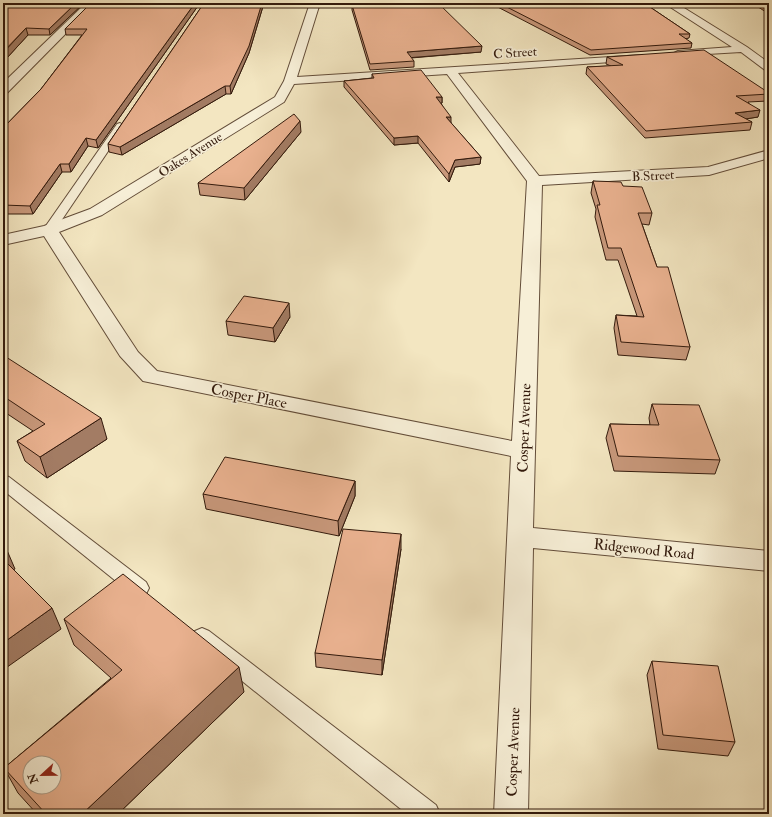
<svg xmlns="http://www.w3.org/2000/svg" width="772" height="817" font-family="'IM FELL Double Pica',serif">
<style>
.lines{fill:none;stroke-linecap:round;stroke-linejoin:round}
.service-casing{stroke:#634d39;stroke-width:2}
.minor-casing{stroke:#634d39;stroke-width:2}
.service{fill:#f7efd7;fill-rule:evenodd}
.minor{fill:#f7efd7;fill-rule:evenodd}
.wall{fill:#c8987b;stroke:#331a0c}
.shaded-wall{fill:#a37c64;stroke:#331a0c}
.building{fill:#e9b18f;stroke:#331a0c;fill-rule:evenodd}
.labels{text-anchor:middle;stroke-width:3.5;stroke-linejoin:round;paint-order:stroke}
.far-street-label{font-size:13px;fill:#331a0c;stroke:#f7efd7}
.street-label{font-size:15px;fill:#331a0c;stroke:#f7efd7}
</style>
<rect width="100%" height="100%" fill="#f3e6c1"/>
<filter id="stains"><feTurbulence type="fractalNoise" baseFrequency=".005" numOctaves="4"/><feColorMatrix values="0 0 0 0 .2 0 0 0 0 .09 0 0 0 0 .02 0 0 0 .5 -.17"/></filter>
<radialGradient id="worn" r=".72"><stop offset=".6" stop-color="#630" stop-opacity="0"/><stop offset="1" stop-color="#630" stop-opacity=".3"/></radialGradient>
<g class="lines">
<defs>
<g id="service">
<polygon points="120,123 125,126 55,230 49,234 45,233 43,230 117,124"/>
<polygon points="3,475 9,477 146,582 149,588 146,594 139,596 132,594 3,490"/>
<polygon points="202,628 209,631 436,805 440,814 407,814 195,643 191,637 195,631"/>
</g>
<g id="minor">
<polygon points="86,3 96,3 7,93 3,94 3,83"/>
<path d="M 310,3 L 320,3 L 297,77 L 642,55 L 644,57 L 638,60 L 458,73 L 539,176 L 708,167 L 769,150 L 769,158 L 709,175 L 542,185 L 533,528 L 769,551 L 769,571 L 533,548 L 528,814 L 494,814 L 511,456 L 143,381 L 120,356 L 44,236 L 3,245 L 3,235 L 44,226 L 90,209 L 275,97 L 284,81 ZM 447,74 L 527,181 L 512,441 L 157,371 L 138,352 L 59,232 L 102,215 L 284,102 L 294,84 Z"/>
<polygon points="664,3 676,3 747,47 769,63 769,71 765,70 741,52 674,56 672,54 678,51 732,47"/>
</g>
</defs>
<use href="#service" class="service-casing"/>
<use href="#minor" class="minor-casing"/>
<use href="#service" class="service"/>
<use href="#minor" class="minor"/>
</g>
<g class="wall">
<polygon points="3,3 84,3 50,35 28,35 6,59 3,59"/>
<polygon points="91,3 200,3 98,148 88,146 71,172 62,172 33,214 3,214 3,128 41,89 82,35 66,35 65,29"/>
<polygon points="204,3 264,3 249,53 231,94 226,94 122,155 109,152 108,144"/>
<polygon points="490,3 644,3 690,34 689,38 685,39 692,43 691,48 590,55"/>
<polygon points="752,3 769,3 769,14"/>
<polygon points="352,5 481,52 411,58 414,61 414,67 370,70 352,10"/>
<polygon points="607,57 769,93 769,97 768,101 748,102 758,117 745,119 752,122 750,130 645,138 586,74 587,67 611,66 606,64"/>
<polygon points="372,74 442,97 442,103 441,103 451,123 481,157 480,164 455,167 449,182 418,143 394,145 344,87 344,81 372,78"/>
<polygon points="301,132 245,200 200,195 198,183"/>
<polygon points="593,181 623,186 652,213 649,225 642,224 657,267 690,347 686,360 618,355 614,328 616,315 637,316 618,260 606,260 595,217 596,209 591,193"/>
<polygon points="290,317 275,342 228,335 226,321"/>
<polygon points="3,355 107,439 47,478 25,461 17,441 33,431 3,411"/>
<polygon points="652,404 720,460 715,474 614,471 606,438 610,424 650,425 649,418"/>
<polygon points="355,481 355,496 339,536 206,509 203,494"/>
<polygon points="401,549 382,675 316,667 315,653"/>
<polygon points="64,619 244,692 118,814 37,814 18,793 4,768 111,678 74,645"/>
<polygon points="652,661 735,742 728,756 658,749 647,675"/>
</g>
<g class="shaded-wall">
<polygon points="76,3 84,3 50,35 49,29"/>
<polygon points="195,3 200,3 98,148 96,140"/>
<polygon points="262,3 264,3 249,53 231,94 230,86"/>
<polygon points="26,28 28,35 6,59 4,52"/>
<polygon points="482,46 481,52 406,58 407,52"/>
<polygon points="225,86 226,94 122,155 120,147"/>
<polygon points="436,97 442,97 442,103 436,104"/>
<polygon points="760,110 758,117 733,121 735,113"/>
<polygon points="446,117 451,117 451,123"/>
<polygon points="300,121 301,132 245,200 244,188"/>
<polygon points="418,136 418,143 394,145 394,138"/>
<polygon points="86,138 88,146 71,172 69,164"/>
<polygon points="481,157 480,164 455,167 449,182 449,174 455,160"/>
<polygon points="60,164 62,172 33,214 30,206"/>
<polygon points="289,303 290,317 275,342 273,328"/>
<polygon points="101,418 107,439 47,478 40,457"/>
<polygon points="355,481 355,496 339,536 338,521"/>
<polygon points="401,534 401,549 382,675 382,660"/>
<polygon points="6,548 15,569 6,574 3,567 3,550"/>
<polygon points="52,608 61,629 3,670 3,643"/>
<polygon points="239,667 244,692 118,814 82,814"/>
</g>
<g class="building">
<polygon points="3,3 76,3 49,29 26,28 3,52"/>
<polygon points="91,3 195,3 96,140 86,138 69,164 60,164 30,206 3,205 3,128 41,89 87,29 65,29"/>
<polygon points="204,3 262,3 249,46 230,86 225,86 120,147 108,144"/>
<polygon points="360,3 438,3 482,46 407,52 414,61 370,64 352,5 360,4"/>
<polygon points="499,3 644,3 690,34 679,34 692,43 591,50"/>
<polygon points="704,50 769,93 769,94 736,96 760,110 735,113 752,122 646,131 587,67 623,65 607,57"/>
<polygon points="421,70 442,97 436,97 451,117 446,117 481,157 455,160 449,174 418,136 394,138 344,81 374,78 372,74"/>
<polygon points="294,114 300,121 244,188 198,183"/>
<polygon points="593,181 621,182 623,186 642,187 652,213 638,213 657,267 668,267 690,347 621,342 616,315 644,317 621,248 608,248 597,205 600,205"/>
<polygon points="244,296 289,303 273,328 226,321"/>
<polygon points="3,355 101,418 40,457 17,441 45,424 3,396"/>
<polygon points="652,404 699,405 720,460 618,456 610,424 659,425"/>
<polygon points="225,457 355,481 338,521 203,494"/>
<polygon points="343,529 401,534 382,660 315,653"/>
<polygon points="3,545 6,548 3,550"/>
<polygon points="3,559 52,608 3,643"/>
<path d="M 123,574 L 239,667 L 82,814 L 46,814 L 4,768 L 122,670 L 64,619 ZM 30,763 L 54,763 L 54,787 L 30,787 Z"/>
<polygon points="652,661 718,666 735,742 663,735"/>
</g>
<g class="labels">
<g class="far-street-label">
<text transform="translate(515 52) rotate(-4)" y="5">C Street</text>
<text transform="translate(190 154) rotate(-32)" y="5">Oakes Avenue</text>
<text transform="translate(653 175) rotate(-3)" y="5">B Street</text>
</g>
<g class="street-label">
<text transform="translate(249 396) rotate(11)" y="5">Cosper Place</text>
<text transform="translate(524 428) rotate(-88)" y="5">Cosper Avenue</text>
<text transform="translate(644 549) rotate(6)" y="5">Ridgewood Road</text>
<text transform="translate(513 752) rotate(-88)" y="5">Cosper Avenue</text>
</g>
</g>
<rect width="772" height="817" fill="none" stroke="#f3e6c1" stroke-width="16"/>
<rect x="4" y="4" width="764" height="809" fill="none" stroke="#331a0c" stroke-width="2"/>
<rect x="8" y="8" width="756" height="801" fill="none" stroke="#331a0c"/>
<g transform="translate(42 775) rotate(248)"><circle r="19" fill="#f7efd7" stroke="#a99a86"/>
<path d="M0-3L7 15L0 10L-7 15Z" fill="#8f2418"/>
<text y="-6" font-size="11" font-weight="bold" text-anchor="middle" fill="#331a0c">N</text>
</g>
<rect width="100%" height="100%" filter="url(#stains)"/>
<rect width="100%" height="100%" fill="url(#worn)"/>
</svg>
